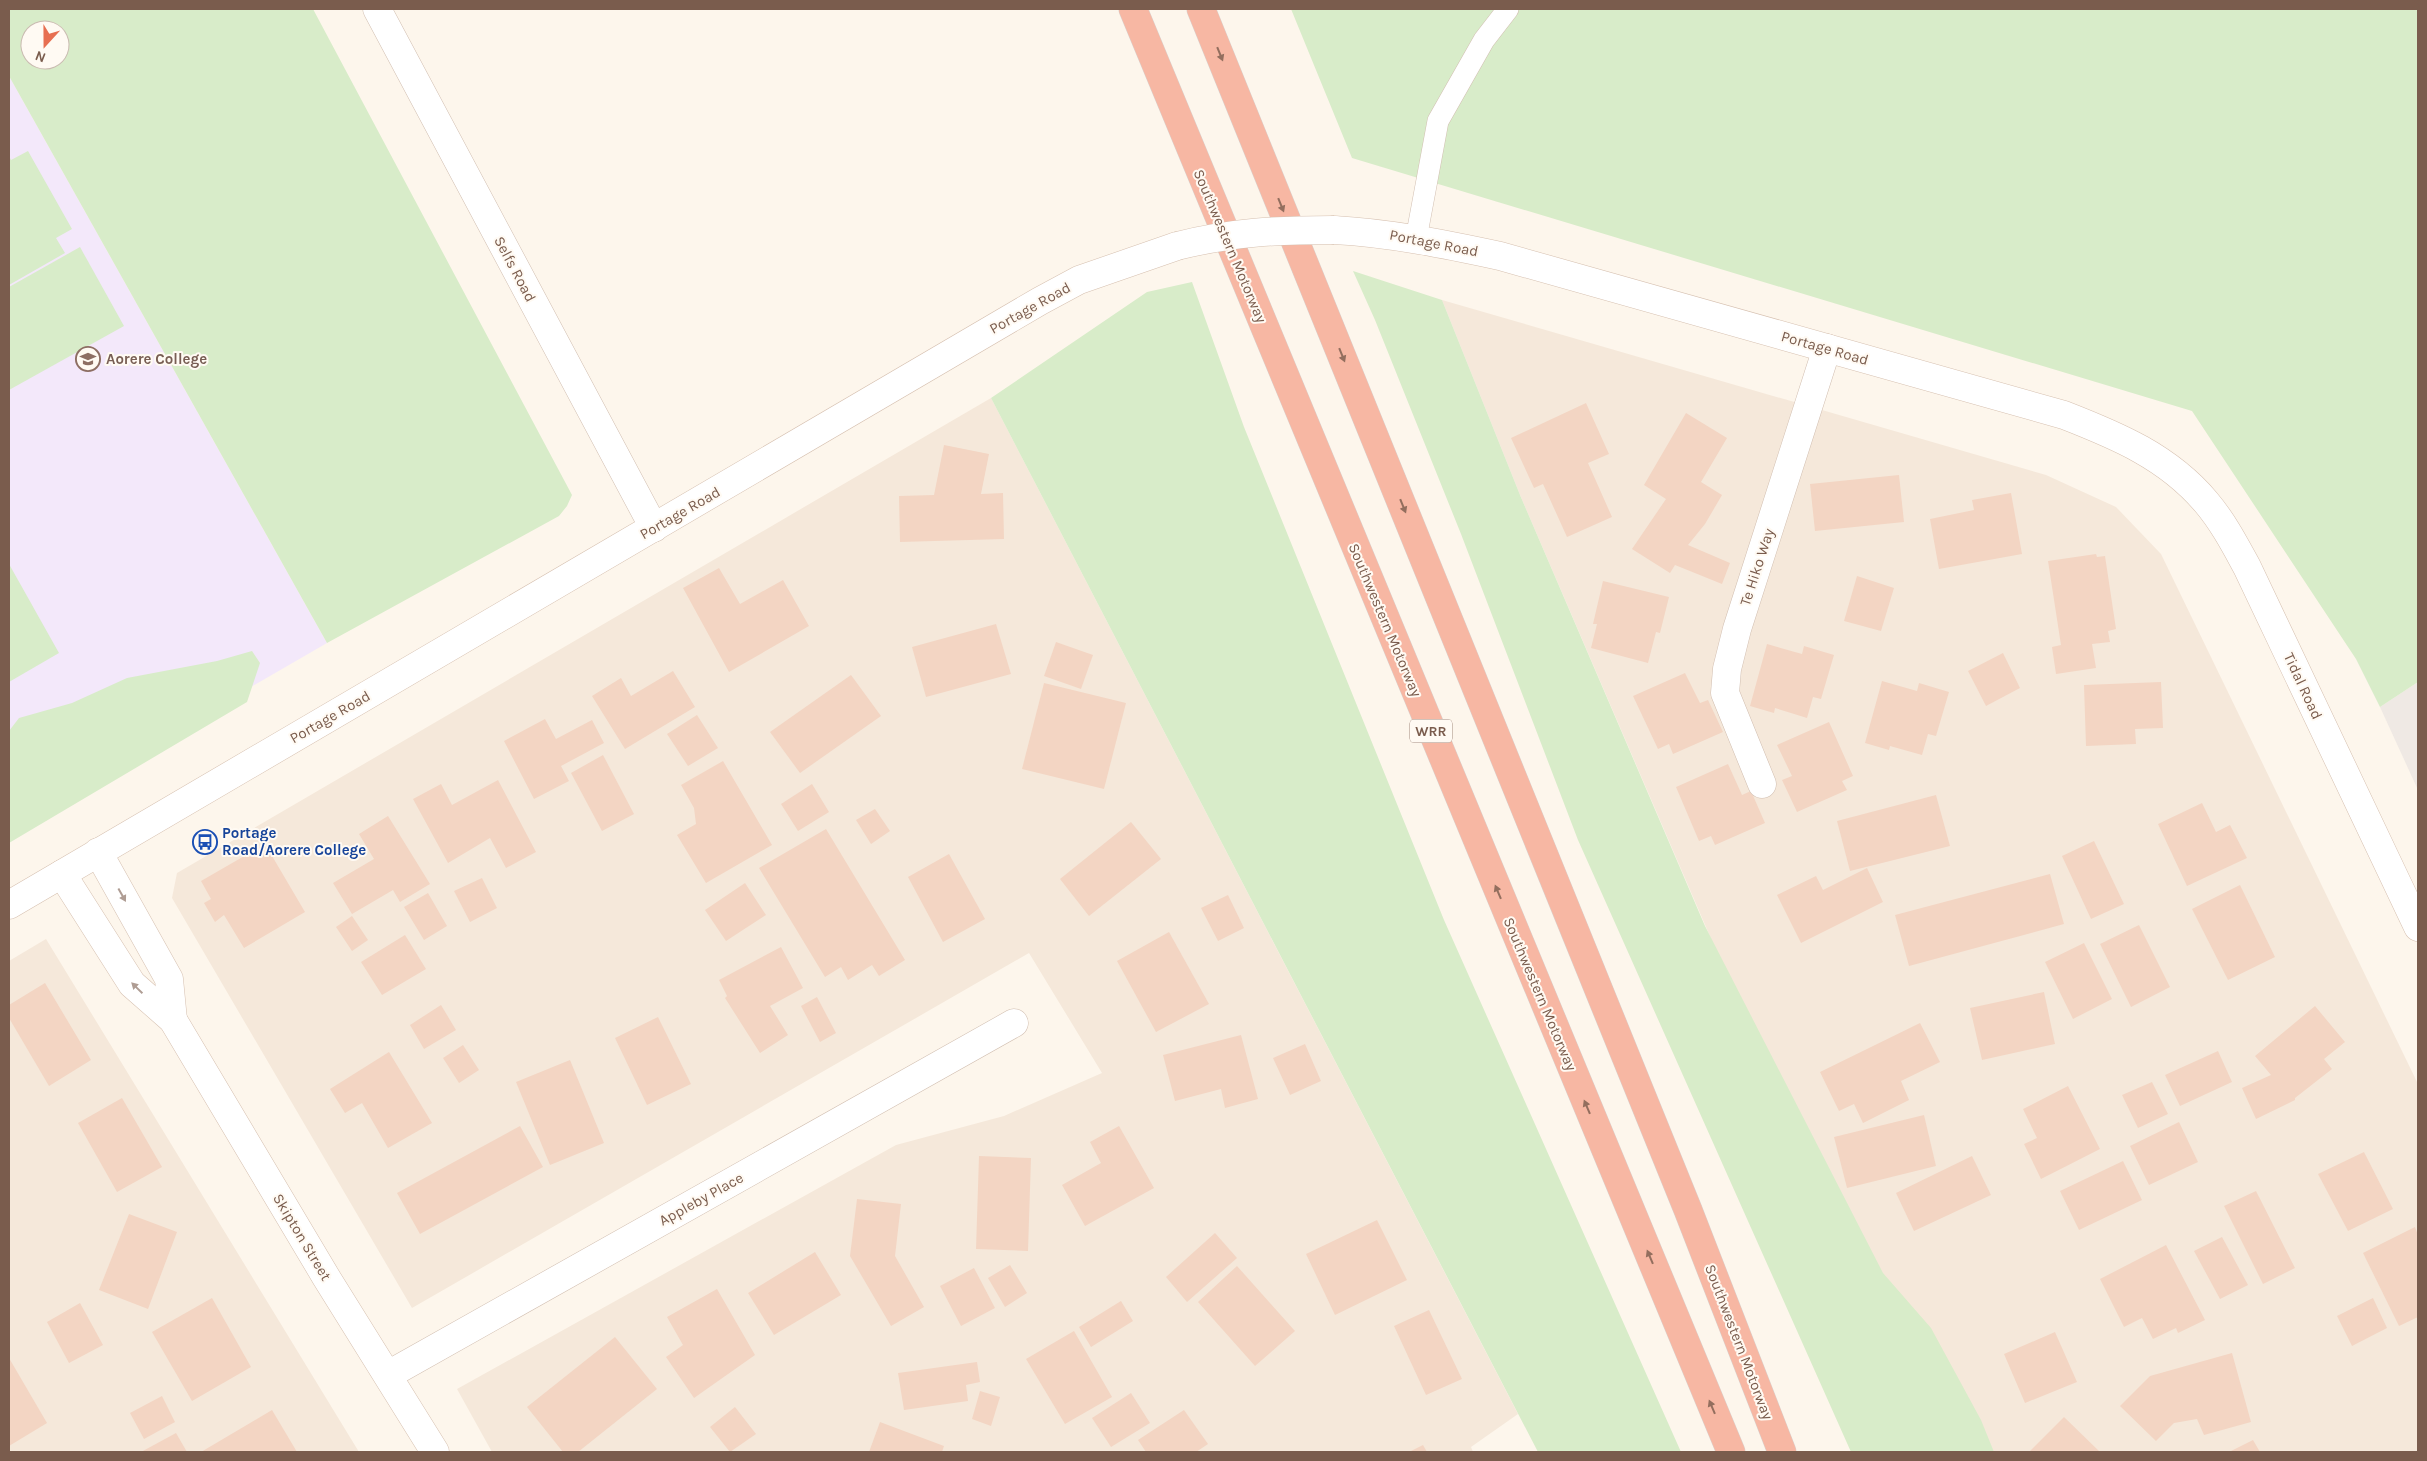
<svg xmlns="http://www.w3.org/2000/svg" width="2427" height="1461" font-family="Karla,sans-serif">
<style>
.residential{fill:#f5e8da}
.industrial{fill:#efe9e4}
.education{fill:#f3e8fa}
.green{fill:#d8ecc9;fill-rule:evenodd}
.building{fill:#f3d5c3}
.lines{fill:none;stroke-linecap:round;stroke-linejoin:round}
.service-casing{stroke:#d1beb0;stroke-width:22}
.minor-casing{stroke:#d1beb0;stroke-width:29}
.secondary-casing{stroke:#d6c0b0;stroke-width:29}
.motorway-casing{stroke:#dad1cd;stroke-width:29}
.service{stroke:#fff;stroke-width:21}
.minor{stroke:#fff;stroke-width:28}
.secondary{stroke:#fff;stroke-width:28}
.motorway{stroke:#f7b7a3;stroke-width:28}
.secondary-bridge-casing{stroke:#d6c0b0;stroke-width:29;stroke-linecap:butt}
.secondary-bridge{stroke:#fff;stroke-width:28}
.oneway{fill:#936e5e}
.oneway2{fill:#af9d94}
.labels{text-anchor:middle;stroke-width:4;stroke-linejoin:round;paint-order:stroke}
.shield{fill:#fffaf3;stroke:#a28b7f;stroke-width:1}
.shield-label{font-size:14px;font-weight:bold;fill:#7a5c4d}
.street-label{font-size:15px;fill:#7a5c4d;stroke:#fffaf3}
.education-label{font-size:15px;font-weight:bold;fill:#785e54;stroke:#fffaf3;text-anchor:start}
.transit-label{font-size:15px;font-weight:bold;fill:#164399;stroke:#fffaf3;text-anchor:start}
</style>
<rect width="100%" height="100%" fill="#fdf6ec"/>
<g class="residential">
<polygon points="1442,300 2046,475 2116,507 2161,554 2418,1084 2418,1452 1932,1452 1520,495"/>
<polygon points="991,398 1518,1414 1471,1447 1473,1452 492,1452 457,1389 896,1145 1004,1116 1102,1073 1029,953 412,1308 172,898 177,873"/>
<polygon points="46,939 359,1452 9,1452 9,961"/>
</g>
<polygon class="industrial" points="2418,682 2418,790 2380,707"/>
<polygon class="education" points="9,76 327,643 9,827"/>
<g class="green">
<path d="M 9,9 L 313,9 L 572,495 L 567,506 L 559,516 L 327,643 L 9,76 ZM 30,30 L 60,30 L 60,60 L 30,60 Z"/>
<polygon points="1291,9 2418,9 2418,682 2380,707 2356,659 2192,411 1352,158"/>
<polygon points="28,151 72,229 56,238 65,253 9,285 9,156 11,160"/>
<polygon points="80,247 124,326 9,390 9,287"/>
<polygon points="1353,271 1442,300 1520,495 1705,926 1883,1273 1931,1328 1981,1420 1994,1452 1851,1452 1578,840 1461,534 1375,320"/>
<polygon points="1192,282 1244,427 1444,920 1681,1452 1538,1452 991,398 1147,292"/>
<polygon points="9,564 59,653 9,682"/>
<polygon points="252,651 260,663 247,702 9,843 9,731 19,718 72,703 127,678 217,661"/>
</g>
<g class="building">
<polygon points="1586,403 1609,454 1588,463 1612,517 1567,537 1543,484 1534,488 1511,438"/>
<polygon points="1686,413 1727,438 1701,482 1722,495 1705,524 1688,545 1730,563 1722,584 1675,565 1670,573 1632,549 1666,499 1644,485"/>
<polygon points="944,445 989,454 981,494 1003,493 1004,539 900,542 899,496 934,495"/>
<polygon points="1899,475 1904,522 1815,531 1810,484"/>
<polygon points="2011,493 2022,554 1939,569 1930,519 1974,510 1972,500"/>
<polygon points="2096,554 2097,557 2105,556 2116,629 2108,631 2110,642 2092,644 2096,668 2056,674 2052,647 2061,645 2048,561"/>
<polygon points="719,568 740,604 783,580 809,626 729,672 683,588"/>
<polygon points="1857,576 1894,588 1881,631 1844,621"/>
<polygon points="1603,581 1669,597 1660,633 1656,632 1648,663 1591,648 1597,624 1593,624"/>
<polygon points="996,624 1011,674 926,697 912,647"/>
<polygon points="1056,642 1093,655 1081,689 1044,676"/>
<polygon points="1767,644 1802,654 1804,646 1834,655 1821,699 1813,697 1807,718 1775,708 1774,713 1750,706"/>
<polygon points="2003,653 2020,688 1986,706 1968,671"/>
<polygon points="673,671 695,707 625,749 592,696 621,678 631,696"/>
<polygon points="1685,673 1700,703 1708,700 1723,732 1673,754 1669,744 1658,749 1633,696"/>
<polygon points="851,675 881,716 800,773 770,732"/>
<polygon points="1882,681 1917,691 1919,683 1949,692 1936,736 1928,734 1922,755 1890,746 1889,750 1865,743"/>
<polygon points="2161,682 2163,728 2135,729 2136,744 2086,746 2084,685"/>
<polygon points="1044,683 1126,703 1104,789 1022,769"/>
<polygon points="697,715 718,748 688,766 667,734"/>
<polygon points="545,719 556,739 592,720 604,743 561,766 569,781 534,799 504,741"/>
<polygon points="1829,722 1853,776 1842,781 1847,790 1797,812 1782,780 1792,776 1777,745"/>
<polygon points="603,755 634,814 602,831 571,773"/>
<polygon points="723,761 772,845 706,883 677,835 696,824 694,808 681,785"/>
<polygon points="1728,764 1742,795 1751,791 1765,823 1715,845 1711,836 1699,841 1676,787"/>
<polygon points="498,780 536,852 506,868 490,838 448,863 413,799 441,784 452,805"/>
<polygon points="812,784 829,812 798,831 781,804"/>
<polygon points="1936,795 1950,846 1850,871 1837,821"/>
<polygon points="2202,803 2216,832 2230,825 2247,858 2187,886 2158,824"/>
<polygon points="875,809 890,831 871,844 856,820"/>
<polygon points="388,816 430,884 400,902 393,890 352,914 333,883 374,859 359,834"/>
<polygon points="1131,822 1161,859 1089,916 1060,879"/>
<polygon points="826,829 905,960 879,976 872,965 848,980 841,967 825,977 759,868"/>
<polygon points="2094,841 2124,904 2091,919 2062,856"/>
<polygon points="265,844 305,912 244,948 224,915 215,922 204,903 211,899 201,881"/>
<polygon points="949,854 985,919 943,942 908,877"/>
<polygon points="1867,868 1883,902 1801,943 1777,895 1816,876 1823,890"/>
<polygon points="2050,874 2064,924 1909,966 1895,915"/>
<polygon points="482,878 497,908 470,922 454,891"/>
<polygon points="745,883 766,915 726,941 705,910"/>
<polygon points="2240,885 2275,957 2228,980 2192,909"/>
<polygon points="428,893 447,926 424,940 404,907"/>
<polygon points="1228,895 1244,928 1218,941 1201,908"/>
<polygon points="352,916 368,940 352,951 336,927"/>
<polygon points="2139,925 2170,987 2131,1007 2100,944"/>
<polygon points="1169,932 1209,1004 1156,1032 1117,961"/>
<polygon points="405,935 426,969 382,995 361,962"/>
<polygon points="2084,943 2112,999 2073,1019 2045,962"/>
<polygon points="781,947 803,988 770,1006 788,1035 760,1053 725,998 727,996 719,980"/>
<polygon points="45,983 91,1060 49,1086 9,1018 9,1005"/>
<polygon points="2044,992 2055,1044 1982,1060 1970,1008"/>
<polygon points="817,997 836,1033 820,1042 801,1006"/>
<polygon points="441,1005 456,1030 424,1049 410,1025"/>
<polygon points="2315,1006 2345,1042 2324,1059 2332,1069 2295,1098 2295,1100 2256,1119 2242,1088 2271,1075 2255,1056"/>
<polygon points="658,1017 691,1084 647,1105 615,1038"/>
<polygon points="1920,1023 1940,1062 1901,1081 1909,1100 1863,1123 1854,1104 1839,1111 1820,1072"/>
<polygon points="1241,1035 1258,1099 1225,1108 1221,1089 1175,1101 1163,1055"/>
<polygon points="1305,1044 1321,1081 1290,1095 1273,1058"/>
<polygon points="463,1045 479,1070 459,1083 443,1058"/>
<polygon points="2218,1051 2232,1082 2180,1106 2165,1075"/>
<polygon points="389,1052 432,1123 388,1148 362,1103 345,1113 330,1089"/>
<polygon points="570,1060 604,1143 550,1165 516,1082"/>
<polygon points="2152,1082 2168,1114 2138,1128 2122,1095"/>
<polygon points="2068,1086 2100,1149 2041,1179 2024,1144 2037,1138 2023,1109"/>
<polygon points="122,1098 162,1167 117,1192 78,1123"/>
<polygon points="1924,1115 1936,1166 1847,1188 1834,1137"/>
<polygon points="2179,1122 2198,1162 2149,1185 2130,1146"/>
<polygon points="520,1126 543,1167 420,1234 397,1193"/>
<polygon points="1119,1126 1154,1188 1085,1226 1062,1185 1101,1163 1090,1142"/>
<polygon points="2364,1152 2393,1209 2348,1231 2318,1174"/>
<polygon points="979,1156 1031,1158 1028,1251 976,1249"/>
<polygon points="1972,1156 1991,1195 1914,1231 1896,1193"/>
<polygon points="2123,1161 2142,1200 2079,1230 2060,1191"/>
<polygon points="2256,1191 2295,1268 2263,1284 2224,1206"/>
<polygon points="857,1199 901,1204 895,1256 924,1307 891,1326 850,1256"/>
<polygon points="129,1214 177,1232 148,1309 99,1290"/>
<polygon points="1377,1220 1407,1280 1335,1315 1306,1254"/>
<polygon points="2415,1227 2418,1235 2418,1317 2399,1326 2363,1253"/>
<polygon points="1215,1233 1237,1258 1187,1302 1166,1277"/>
<polygon points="2222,1237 2248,1285 2220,1299 2194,1251"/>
<polygon points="2166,1245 2205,1320 2178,1333 2176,1328 2153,1339 2142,1318 2124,1327 2100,1279"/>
<polygon points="815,1252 841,1295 774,1335 748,1293"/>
<polygon points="1010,1265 1027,1293 1005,1307 988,1278"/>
<polygon points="1237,1266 1295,1331 1255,1366 1198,1302"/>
<polygon points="974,1268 995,1308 961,1326 940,1286"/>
<polygon points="717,1289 755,1355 694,1398 666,1357 683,1345 667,1317"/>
<polygon points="212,1298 251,1367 192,1401 152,1332"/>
<polygon points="2373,1298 2387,1328 2352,1346 2337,1316"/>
<polygon points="1121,1301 1133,1321 1091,1347 1079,1327"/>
<polygon points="80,1303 103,1345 69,1363 47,1322"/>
<polygon points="1429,1310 1462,1379 1426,1395 1394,1326"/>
<polygon points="1074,1331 1112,1397 1065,1424 1026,1359"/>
<polygon points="2055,1332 2077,1382 2025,1403 2004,1354"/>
<polygon points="615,1337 657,1389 578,1452 563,1452 527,1407"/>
<polygon points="2232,1353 2251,1422 2204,1435 2197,1419 2174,1423 2156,1441 2120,1406 2150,1376"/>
<polygon points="9,1358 47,1423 9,1446"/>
<polygon points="977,1362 980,1382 966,1385 968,1401 904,1410 898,1373"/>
<polygon points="980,1391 1000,1397 991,1426 972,1419"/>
<polygon points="1131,1393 1150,1423 1111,1447 1092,1418"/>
<polygon points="162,1396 175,1422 144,1439 130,1413"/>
<polygon points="735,1407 756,1434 730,1452 710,1427"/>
<polygon points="272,1410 297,1452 201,1452"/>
<polygon points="1184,1410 1208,1444 1196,1452 1146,1452 1138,1440"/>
<polygon points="2064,1417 2100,1452 2030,1451"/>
<polygon points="880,1422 944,1446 942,1452 869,1452"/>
<polygon points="176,1433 187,1452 141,1452"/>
<polygon points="2253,1440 2260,1452 2229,1452"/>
<polygon points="1423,1445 1427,1452 1409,1452"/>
</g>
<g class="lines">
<defs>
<polyline id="service" points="1416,239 1438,121 1484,40 1508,9"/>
<g id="minor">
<polyline points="377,9 654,528"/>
<polyline points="1762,784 1725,693 1727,669 1737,629 1827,348"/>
<polyline points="388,1375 1014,1023"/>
</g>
<g id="secondary">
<path d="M 1334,230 C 1390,233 1444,244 1500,256 L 2064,415 C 2118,436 2168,457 2206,502 C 2223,522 2235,545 2247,567 L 2418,927"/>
<polyline points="98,852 169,979 173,1020"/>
<polyline points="62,874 132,984 173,1020 326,1277 435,1452"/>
<polyline points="9,905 1040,301 1079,280 1177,246"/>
</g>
<g id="motorway">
<polyline points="1133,9 1731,1452"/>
<polyline points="1201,9 1688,1210 1782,1452"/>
</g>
</defs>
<use href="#service" class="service-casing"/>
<use href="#minor" class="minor-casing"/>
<use href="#secondary" class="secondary-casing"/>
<use href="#motorway" class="motorway-casing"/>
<use href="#service" class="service"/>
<use href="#minor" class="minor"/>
<use href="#secondary" class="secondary"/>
<use href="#motorway" class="motorway"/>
<defs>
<path id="secondary-bridge" d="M 1177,246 C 1233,232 1276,230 1334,230"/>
</defs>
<use href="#secondary-bridge" class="secondary-bridge-casing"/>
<use href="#secondary-bridge" class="secondary-bridge"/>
</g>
<defs><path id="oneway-solid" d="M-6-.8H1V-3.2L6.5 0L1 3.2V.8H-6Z" transform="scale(1.25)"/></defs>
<g class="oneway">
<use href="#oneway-solid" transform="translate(1220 54) rotate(68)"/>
<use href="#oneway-solid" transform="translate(1281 205) rotate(68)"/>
<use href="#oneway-solid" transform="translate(1342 355) rotate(68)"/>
<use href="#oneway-solid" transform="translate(1403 506) rotate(68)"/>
<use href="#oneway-solid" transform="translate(1498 892) rotate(-113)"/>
<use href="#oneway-solid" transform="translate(1587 1107) rotate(-113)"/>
<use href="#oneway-solid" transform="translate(1650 1257) rotate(-113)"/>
<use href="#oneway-solid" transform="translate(1712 1407) rotate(-113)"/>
</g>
<g class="oneway2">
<use href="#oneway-solid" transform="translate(122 895) rotate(61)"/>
<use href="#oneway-solid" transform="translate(137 988) rotate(-136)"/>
</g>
<defs>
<symbol id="school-ring" viewBox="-11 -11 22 22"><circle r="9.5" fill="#fffaf3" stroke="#8d6e63" stroke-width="1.5"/><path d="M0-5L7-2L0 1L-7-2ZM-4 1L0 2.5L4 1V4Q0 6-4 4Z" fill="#8d6e63"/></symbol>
<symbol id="bus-ring" viewBox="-11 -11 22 22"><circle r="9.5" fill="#fffaf3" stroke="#1a4fb4" stroke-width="1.5"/><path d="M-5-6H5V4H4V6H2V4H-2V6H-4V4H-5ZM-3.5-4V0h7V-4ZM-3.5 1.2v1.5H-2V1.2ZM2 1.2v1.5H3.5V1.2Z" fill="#1a4fb4"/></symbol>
</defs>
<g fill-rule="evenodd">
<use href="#school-ring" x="74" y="345" width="28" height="28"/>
<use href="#bus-ring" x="191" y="828" width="28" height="28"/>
</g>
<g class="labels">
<rect class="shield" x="1410" y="719.5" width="42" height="23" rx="4"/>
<g class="shield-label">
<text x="1431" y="736">WRR</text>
</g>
<g class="street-label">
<text transform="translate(1434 243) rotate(11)" y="5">Portage Road</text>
<text transform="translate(1230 246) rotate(67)" y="5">Southwestern Motorway</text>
<text transform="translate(515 269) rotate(62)" y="5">Selfs Road</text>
<text transform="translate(1030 308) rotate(-29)" y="5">Portage Road</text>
<text transform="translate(1825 348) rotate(16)" y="5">Portage Road</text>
<text transform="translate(680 513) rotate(-30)" y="5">Portage Road</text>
<text transform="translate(1757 567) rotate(-72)" y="5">Te Hiko Way</text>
<text transform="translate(1385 620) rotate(67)" y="5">Southwestern Motorway</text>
<text transform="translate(2303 686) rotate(65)" y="5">Tidal Road</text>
<text transform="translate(330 717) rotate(-30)" y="5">Portage Road</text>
<text transform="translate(1540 994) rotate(67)" y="5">Southwestern Motorway</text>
<text transform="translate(701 1199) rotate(-29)" y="5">Appleby Place</text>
<text transform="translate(302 1237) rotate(59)" y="5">Skipton Street</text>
<text transform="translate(1739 1342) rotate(69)" y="5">Southwestern Motorway</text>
</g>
<g class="education-label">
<text x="106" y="364">Aorere College</text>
</g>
<g class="transit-label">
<text x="222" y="838">Portage<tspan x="222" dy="17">Road/Aorere College</tspan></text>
</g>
</g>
<rect width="2427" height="1461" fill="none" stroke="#7a5c4d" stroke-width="20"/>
<g transform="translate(45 45) rotate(201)"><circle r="24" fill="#fffaf3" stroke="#cabbb1"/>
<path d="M0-4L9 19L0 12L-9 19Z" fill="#e76f51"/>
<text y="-8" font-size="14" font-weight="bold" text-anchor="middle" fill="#7a5c4d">N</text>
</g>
</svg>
